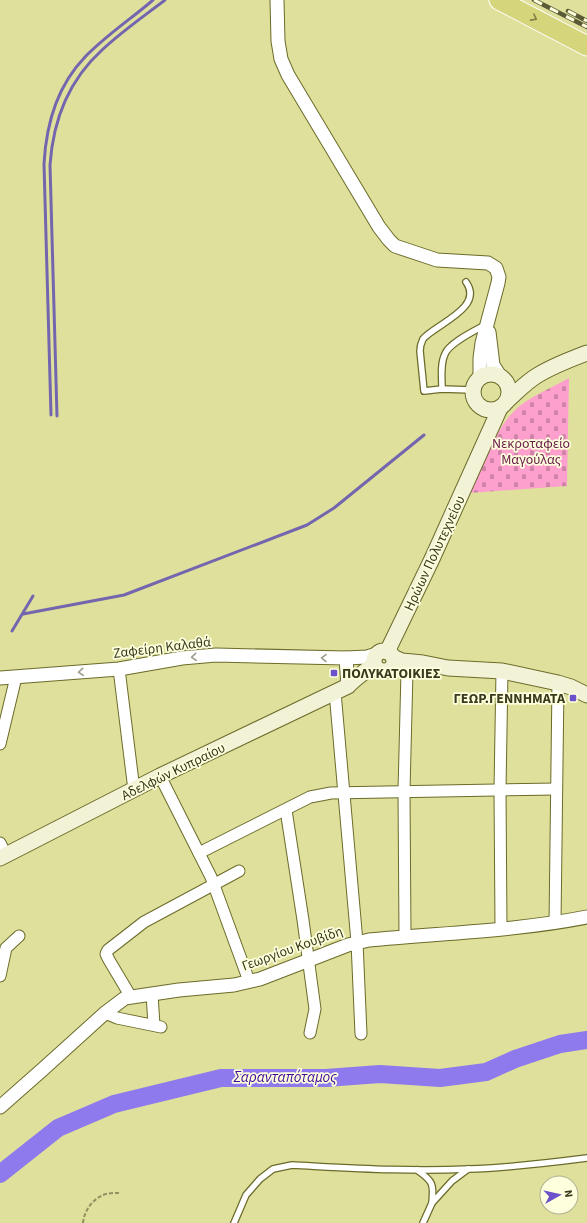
<svg xmlns="http://www.w3.org/2000/svg" width="587" height="1223" font-family="'Source Sans 3',sans-serif">
<style>
.cemetery{fill:url(#cemetery-stones)}
.lines{fill:none;stroke-linecap:round;stroke-linejoin:round}
.stream{stroke:#7466ae;stroke-width:3}
.river{stroke:#8e7aec;stroke-width:18}
.service-casing{stroke:#6b6b2a;stroke-width:8}
.minor-casing{stroke:#6b6b2a;stroke-width:13}
.tertiary-casing{stroke:#6b6b2a;stroke-width:15}
.secondary-casing{stroke:#6b6b2a;stroke-width:17}
.motorway-casing{stroke:#fff;stroke-width:21}
.path{stroke:#909060;stroke-width:2;stroke-dasharray:4 2;stroke-linecap:butt}
.service{stroke:#fff;stroke-width:5.5}
.minor{stroke:#fff;stroke-width:11}
.tertiary{stroke:#fff;stroke-width:13}
.secondary{stroke:#f2f2d7;stroke-width:15}
.motorway{stroke:#d5d57b;stroke-width:19}
.rail-casing{stroke:#5a5a37;stroke-width:4.5}
.rail{stroke:#fdffdd;stroke-width:3;stroke-dasharray:9;stroke-linecap:butt}
.oneway{stroke:#7f7f48}
.oneway2{stroke:#9c9c8e}
.poi-dot{fill:#6c51ca;stroke:#fdffdd;stroke-width:1.5}
.labels{text-anchor:middle;stroke-width:3.5;stroke-linejoin:round;paint-order:stroke}
.park-label{font-size:14px;fill:#681c48;stroke:#fdffdd}
.street-label{font-size:14px;fill:#39391e;stroke:#fdffdd}
.poi-label{font-size:14px;font-weight:bold;fill:#39391e;stroke:#fdffdd;text-anchor:start}
.water-label{font-size:15px;font-style:italic;fill:#420a99;stroke:#fdffdd}
</style>
<defs>
<pattern id="cemetery-stones" width="16" height="16" patternUnits="userSpaceOnUse"><rect width="16" height="16" fill="#fda0ce"/><path d="M2 7V4a2 2 0 0 1 4 0v3zM10 15v-3a2 2 0 0 1 4 0v3z" fill="#ce83a7"/></pattern>
</defs>
<rect width="100%" height="100%" fill="#dfe09c"/>
<path class="cemetery" d="M 569,378 L 567,486 L 469,493 C 482,466 497,423 521,405 C 534,395 555,386 569,378 Z"/>
<g class="lines">
<g class="stream">
<path d="M 51,415 L 44,164 C 46,126 57,86 85,57 C 105,36 131,19 153,0"/>
<path d="M 57,416 L 50,165 C 53,121 69,80 102,50 C 121,32 144,16 165,0"/>
<polyline points="23,614 124,595 307,525 334,508 424,435"/>
<polyline points="12,631 33,596"/>
</g>
<polyline class="river" points="0,1174 58,1128 114,1104 221,1078 326,1078 380,1074 440,1078 486,1072 515,1059 560,1044 587,1040"/>
<defs>
<g id="service">
<path d="M 466,282 C 485,308 434,325 423,339 C 421,343 420,346 420,351 L 424,391 L 442,389 L 472,390"/>
<path d="M 442,389 C 442,378 440,364 445,354 C 449,343 474,331 485,325"/>
<path d="M 417,1170 C 433,1181 434,1184 432,1203"/>
<path d="M 234,1223 L 246,1195 L 260,1179 L 273,1169 L 292,1165 C 351,1168 410,1172 469,1169 C 508,1168 548,1163 587,1158"/>
<polyline points="423,1223 432,1203 452,1181 468,1169"/>
</g>
<g id="minor">
<polyline points="119,669 134,790"/>
<polyline points="335,692 357,942 361,1034"/>
<polyline points="0,744 16,677"/>
<polyline points="160,776 211,877 249,981"/>
<polyline points="286,810 303,920 315,1009 310,1033"/>
<polyline points="0,843 6,855"/>
<polyline points="199,853 310,797 331,793 556,789"/>
<polyline points="555,923 558,683"/>
<polyline points="501,929 500,790 502,671"/>
<polyline points="405,936 404,791 407,671"/>
<polyline points="0,976 6,948 19,936"/>
<polyline points="152,994 154,1025"/>
<polyline points="131,997 109,960 106,954 108,950 144,922 239,871"/>
<polyline points="105,1013 117,1018 161,1027"/>
</g>
<g id="tertiary">
<polyline points="277,0 278,41 281,59 288,75 379,227 389,240 395,246 437,260 488,263 496,268 499,277 498,283 482,343 480,358 480,376"/>
<polyline points="489,332 493,365 500,376"/>
<polyline points="346,658 348,686"/>
<polyline points="0,678 119,669 182,658 216,655 346,658 367,657 377,654"/>
<path d="M 0,1107 L 42,1070 L 105,1013 L 125,998 L 179,990 L 234,985 L 260,979 L 348,945 L 369,940 C 442,933 516,931 587,917"/>
</g>
<g id="secondary">
<circle cx="491" cy="392" r="18"/>
<path d="M 507,401 C 517,392 526,382 538,375 C 553,366 571,359 587,353"/>
<circle cx="384" cy="661" r="10"/>
<polyline points="387,652 432,559 500,408"/>
<polyline points="393,657 402,661 423,663 448,668 502,671 558,683 571,687 587,695"/>
<path d="M 0,858 L 160,776 L 348,686 C 356,677 366,672 374,663"/>
</g>
<polyline id="motorway" points="499,0 587,46"/>
</defs>
<use href="#service" class="service-casing"/>
<use href="#minor" class="minor-casing"/>
<use href="#tertiary" class="tertiary-casing"/>
<use href="#secondary" class="secondary-casing"/>
<use href="#motorway" class="motorway-casing"/>
<path class="path" d="M 83,1223 C 84,1211 92,1200 103,1195 C 108,1193 114,1193 119,1193"/>
<use href="#service" class="service"/>
<use href="#minor" class="minor"/>
<use href="#tertiary" class="tertiary"/>
<use href="#secondary" class="secondary"/>
<use href="#motorway" class="motorway"/>
<defs>
<g id="rail">
<polyline points="534,0 587,27"/>
<polyline points="568,11 587,21"/>
</g>
</defs>
<use href="#rail" class="rail-casing"/>
<use href="#rail" class="rail"/>
</g>
<defs><path id="oneway-chevron" d="M-2-3.5L2.5 0L-2 3.5" fill="none" stroke-width="1.6" stroke-linecap="round" stroke-linejoin="round"/></defs>
<use class="oneway" href="#oneway-chevron" transform="translate(534 18) rotate(28)"/>
<g class="oneway2">
<use href="#oneway-chevron" transform="translate(194 657) rotate(175)"/>
<use href="#oneway-chevron" transform="translate(324 658) rotate(-179)"/>
<use href="#oneway-chevron" transform="translate(81 672) rotate(175)"/>
</g>
<g class="poi-dot">
<rect x="330" y="669" width="8" height="8" rx="2"/>
<rect x="569" y="694" width="8" height="8" rx="2"/>
</g>
<g class="labels">
<g class="park-label">
<text x="531" y="448">Νεκροταφείο<tspan x="531" dy="16">Μαγούλας</tspan></text>
</g>
<g class="street-label">
<text transform="translate(434 553) rotate(-65)" y="5">Ηρώων Πολυτεχνείου</text>
<text transform="translate(162 647) rotate(-7)" y="5">Ζαφείρη Καλαθά</text>
<text transform="translate(173 771) rotate(-26)" y="5">Αδελφών Κυπραίου</text>
<text transform="translate(292 948) rotate(-20)" y="5">Γεωργίου Κουβίδη</text>
</g>
<g class="poi-label">
<text x="342" y="678">ΠΟΛΥΚΑΤΟΙΚΙΕΣ</text>
<text x="565" y="703" text-anchor="end">ΓΕΩΡ.ΓΕΝΝΗΜΑΤΑ</text>
</g>
<g class="water-label">
<text x="285" y="1082">Σαρανταπόταμος</text>
</g>
</g>
<g transform="translate(559 1195) rotate(82)"><circle r="19" fill="#fdffdd" stroke="#afb091"/>
<path d="M0-3L7 15L0 10L-7 15Z" fill="#6c51ca"/>
<text y="-6" font-size="11" font-weight="bold" text-anchor="middle" fill="#39391e">N</text>
</g>
</svg>
